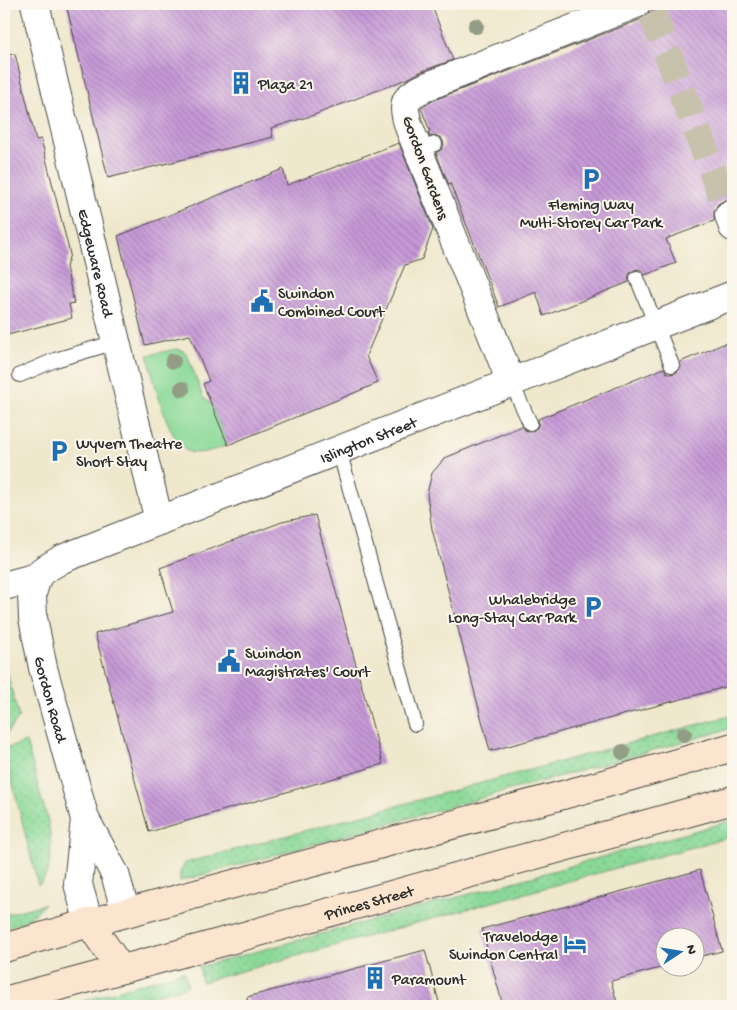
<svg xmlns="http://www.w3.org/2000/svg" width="737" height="1010" font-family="'Gochi Hand',sans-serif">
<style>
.grass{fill:url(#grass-dots);stroke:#5a8262}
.garden{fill:#8ad998;stroke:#5a8262}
.building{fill:url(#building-back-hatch)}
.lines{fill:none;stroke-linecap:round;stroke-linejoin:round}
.street-tunnel{stroke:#c8c2ad;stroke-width:28;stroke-dasharray:28 14;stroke-linecap:butt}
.lane-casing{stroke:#484743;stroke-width:16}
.street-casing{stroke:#484743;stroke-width:30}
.secondary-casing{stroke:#484743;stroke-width:30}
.lane{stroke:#fff;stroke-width:14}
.street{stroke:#fff;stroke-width:28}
.secondary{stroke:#fbe5cf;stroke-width:28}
.tree{fill:#939d86}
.labels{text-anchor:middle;stroke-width:4;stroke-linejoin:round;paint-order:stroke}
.poi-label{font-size:16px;fill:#2b2b2b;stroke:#fbf7ec;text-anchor:start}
.street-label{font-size:16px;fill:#2b2b2b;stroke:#fbf7ec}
</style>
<defs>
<pattern id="grass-dots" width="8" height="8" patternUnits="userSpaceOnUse" patternTransform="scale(1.25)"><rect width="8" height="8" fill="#8ad998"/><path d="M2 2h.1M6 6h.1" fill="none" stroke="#77ba83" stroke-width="1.8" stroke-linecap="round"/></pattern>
<pattern id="building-back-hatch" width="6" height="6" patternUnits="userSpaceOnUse" patternTransform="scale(1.25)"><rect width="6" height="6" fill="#c79ad8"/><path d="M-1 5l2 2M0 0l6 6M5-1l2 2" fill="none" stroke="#a27eaf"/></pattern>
</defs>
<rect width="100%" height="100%" fill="#fbf7ec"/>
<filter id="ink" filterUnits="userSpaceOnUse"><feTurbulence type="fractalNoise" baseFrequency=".02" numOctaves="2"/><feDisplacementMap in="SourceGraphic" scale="10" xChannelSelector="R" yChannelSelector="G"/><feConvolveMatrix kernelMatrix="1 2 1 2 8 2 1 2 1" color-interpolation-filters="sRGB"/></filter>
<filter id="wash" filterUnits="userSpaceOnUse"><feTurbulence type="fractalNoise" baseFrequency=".0096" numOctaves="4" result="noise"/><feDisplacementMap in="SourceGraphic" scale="20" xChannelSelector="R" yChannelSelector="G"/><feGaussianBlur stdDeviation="1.12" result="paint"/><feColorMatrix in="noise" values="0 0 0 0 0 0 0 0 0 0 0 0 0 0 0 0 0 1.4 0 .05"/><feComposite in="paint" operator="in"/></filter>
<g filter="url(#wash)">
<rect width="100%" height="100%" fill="#efe8cd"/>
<g class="grass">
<polygon points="4,662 19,717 4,737"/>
<path d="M 733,715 L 733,728 C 549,779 364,831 180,881 L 180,872 L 185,863 Z"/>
<path d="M 26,742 C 32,761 37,781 42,801 C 45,810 48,818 49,827 C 52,843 53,875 38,885 L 4,749 Z"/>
<polygon points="733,820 733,836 202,982 199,967 510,883"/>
<path d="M 44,904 C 32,918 22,923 4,928 L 4,915 Z"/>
<polygon points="184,971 188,986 114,1006 66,1006"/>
</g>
<path class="garden" d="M 176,349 L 182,350 L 187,354 L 203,397 L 211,404 L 228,445 C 217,449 202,455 190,452 C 169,448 152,374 148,355 Z"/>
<g id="blocks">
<g class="building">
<polygon points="66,4 431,4 453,60 422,71 409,78 314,115 271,128 273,137 108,178"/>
<polygon points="672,4 733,4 733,200 725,200 718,204 714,211 714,221 666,239 676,263 645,275 642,271 639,269 634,270 630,273 628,277 629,282 544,316 536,292 499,307 450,183 449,185 436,153 442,149 444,145 443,141 441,138 437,136 430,137 428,132 430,131 421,108 434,100 642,19 648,13"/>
<polygon points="15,54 36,140 41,139 70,254 66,267 74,303 69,304 72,318 4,336 4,55"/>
<polygon points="399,143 433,229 422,259 405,265 366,356 378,383 228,445 203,384 209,381 190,335 145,345 118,236 283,169 287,185"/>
<polygon points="733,340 733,685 490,751 432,529 427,494 432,473 445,458 522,426 525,430 530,432 533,431 537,428 539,423 538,419 664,368 666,372 670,374 676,373 679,370 681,367 680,362"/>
<polygon points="315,515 383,764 149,832 95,634 173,612 160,568 282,522"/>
<polygon points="700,870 722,951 694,958 694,938 664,938 664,967 611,981 618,1006 503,1006 482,929"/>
<polygon points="425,950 440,1006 248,1006 247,997"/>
</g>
</g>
</g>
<g filter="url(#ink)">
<use href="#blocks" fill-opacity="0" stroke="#484743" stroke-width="1"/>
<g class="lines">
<polyline class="street-tunnel" points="652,12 729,215"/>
<defs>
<g id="lane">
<polyline points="418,150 435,144"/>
<polyline points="637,278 672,365"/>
<polyline points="20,375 55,360 116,342"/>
<polyline points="511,382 530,423"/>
<polyline points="339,450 415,724"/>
</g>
<g id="street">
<path id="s1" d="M 35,4 L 159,521"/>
<polyline points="729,215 733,227"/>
<path d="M 511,382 L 409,127 C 401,101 404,97 428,86 L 636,4"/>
<path id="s2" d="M 37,577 L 32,594 L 33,618 L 43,668 L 85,819 L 115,874 L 126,913"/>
<path id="s3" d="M 4,586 L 37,577 L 42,571 L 62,559 L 733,295"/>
<polyline points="85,819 78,884 89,923"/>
</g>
<g id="secondary">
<polyline points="89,923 121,969"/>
<polyline points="4,948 89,923 607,783 733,747"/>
<path id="s4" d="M 4,1001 L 208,946 L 733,800"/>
</g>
</defs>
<use href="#lane" class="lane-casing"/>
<use href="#street" class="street-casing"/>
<use href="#secondary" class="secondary-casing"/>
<use href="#lane" class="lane"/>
<use href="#street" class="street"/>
<use href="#secondary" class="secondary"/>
</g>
<g class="tree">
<circle cx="476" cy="26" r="8"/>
<circle cx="173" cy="361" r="8"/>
<circle cx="182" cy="389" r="8"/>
<circle cx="684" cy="734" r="8"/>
<circle cx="623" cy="752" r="8"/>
</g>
</g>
<defs>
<symbol id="building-bare" viewBox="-9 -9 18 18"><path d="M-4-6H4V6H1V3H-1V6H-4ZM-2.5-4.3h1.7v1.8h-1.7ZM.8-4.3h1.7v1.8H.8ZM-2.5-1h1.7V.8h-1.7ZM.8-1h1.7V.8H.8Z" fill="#1f6fb2" stroke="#fbf7ec" stroke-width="2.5" paint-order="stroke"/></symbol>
<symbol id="parking-bare" viewBox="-9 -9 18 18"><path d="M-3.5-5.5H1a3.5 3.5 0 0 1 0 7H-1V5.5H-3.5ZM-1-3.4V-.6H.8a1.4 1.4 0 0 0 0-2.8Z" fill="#1f6fb2" stroke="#fbf7ec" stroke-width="2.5" paint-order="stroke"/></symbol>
<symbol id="civic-bare" viewBox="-9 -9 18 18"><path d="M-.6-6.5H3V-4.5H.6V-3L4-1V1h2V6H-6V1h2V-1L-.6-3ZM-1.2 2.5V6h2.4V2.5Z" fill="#1f6fb2" stroke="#fbf7ec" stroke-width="2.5" paint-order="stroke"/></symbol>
<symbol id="hotel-bare" viewBox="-9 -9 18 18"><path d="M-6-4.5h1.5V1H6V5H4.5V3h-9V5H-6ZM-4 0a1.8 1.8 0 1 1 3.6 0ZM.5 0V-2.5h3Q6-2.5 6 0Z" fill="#1f6fb2" stroke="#fbf7ec" stroke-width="2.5" paint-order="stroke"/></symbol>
</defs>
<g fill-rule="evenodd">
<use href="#building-bare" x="225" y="67" width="32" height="32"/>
<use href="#parking-bare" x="575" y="163" width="32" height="32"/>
<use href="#civic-bare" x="246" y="285" width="32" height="32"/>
<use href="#parking-bare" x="43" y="435" width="32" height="32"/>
<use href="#parking-bare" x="577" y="591" width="32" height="32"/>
<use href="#civic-bare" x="213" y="645" width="32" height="32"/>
<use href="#hotel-bare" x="559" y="928" width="32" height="32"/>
<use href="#building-bare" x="359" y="962" width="32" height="32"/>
</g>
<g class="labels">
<g class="poi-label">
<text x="258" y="89">Plaza 21</text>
<text x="591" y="209" text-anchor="middle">Fleming Way<tspan x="591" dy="18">Multi-Storey Car Park</tspan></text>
<text x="278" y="298">Swindon<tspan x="278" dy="18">Combined Court</tspan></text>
<text x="76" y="448">Wyvern Theatre<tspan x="76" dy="18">Short Stay</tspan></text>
<text x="576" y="604" text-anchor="end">Whalebridge<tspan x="576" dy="18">Long-Stay Car Park</tspan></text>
<text x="245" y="658">Swindon<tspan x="245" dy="18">Magistrates' Court</tspan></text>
<text x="558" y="941" text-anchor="end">Travelodge<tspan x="558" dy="18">Swindon Central</tspan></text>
<text x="392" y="984">Paramount</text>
</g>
<g class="street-label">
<text transform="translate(427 167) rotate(70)" y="6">Gordon Gardens</text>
<text dy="6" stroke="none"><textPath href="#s1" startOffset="266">Edgeware Road</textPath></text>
<text dy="6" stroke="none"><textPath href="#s3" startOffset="394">Islington Street</textPath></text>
<text dy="6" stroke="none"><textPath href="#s2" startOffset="125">Gordon Road</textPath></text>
<text dy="6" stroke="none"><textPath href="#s4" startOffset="378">Princes Street</textPath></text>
</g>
</g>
<rect width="737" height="1010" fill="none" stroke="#fbf7ec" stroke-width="20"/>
<g transform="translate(680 952) rotate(78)"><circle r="24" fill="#fbf7ec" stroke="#a8a59f"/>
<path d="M0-4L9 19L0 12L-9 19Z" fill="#1f6fb2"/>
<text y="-8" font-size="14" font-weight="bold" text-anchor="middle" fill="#2b2b2b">N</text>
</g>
</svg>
